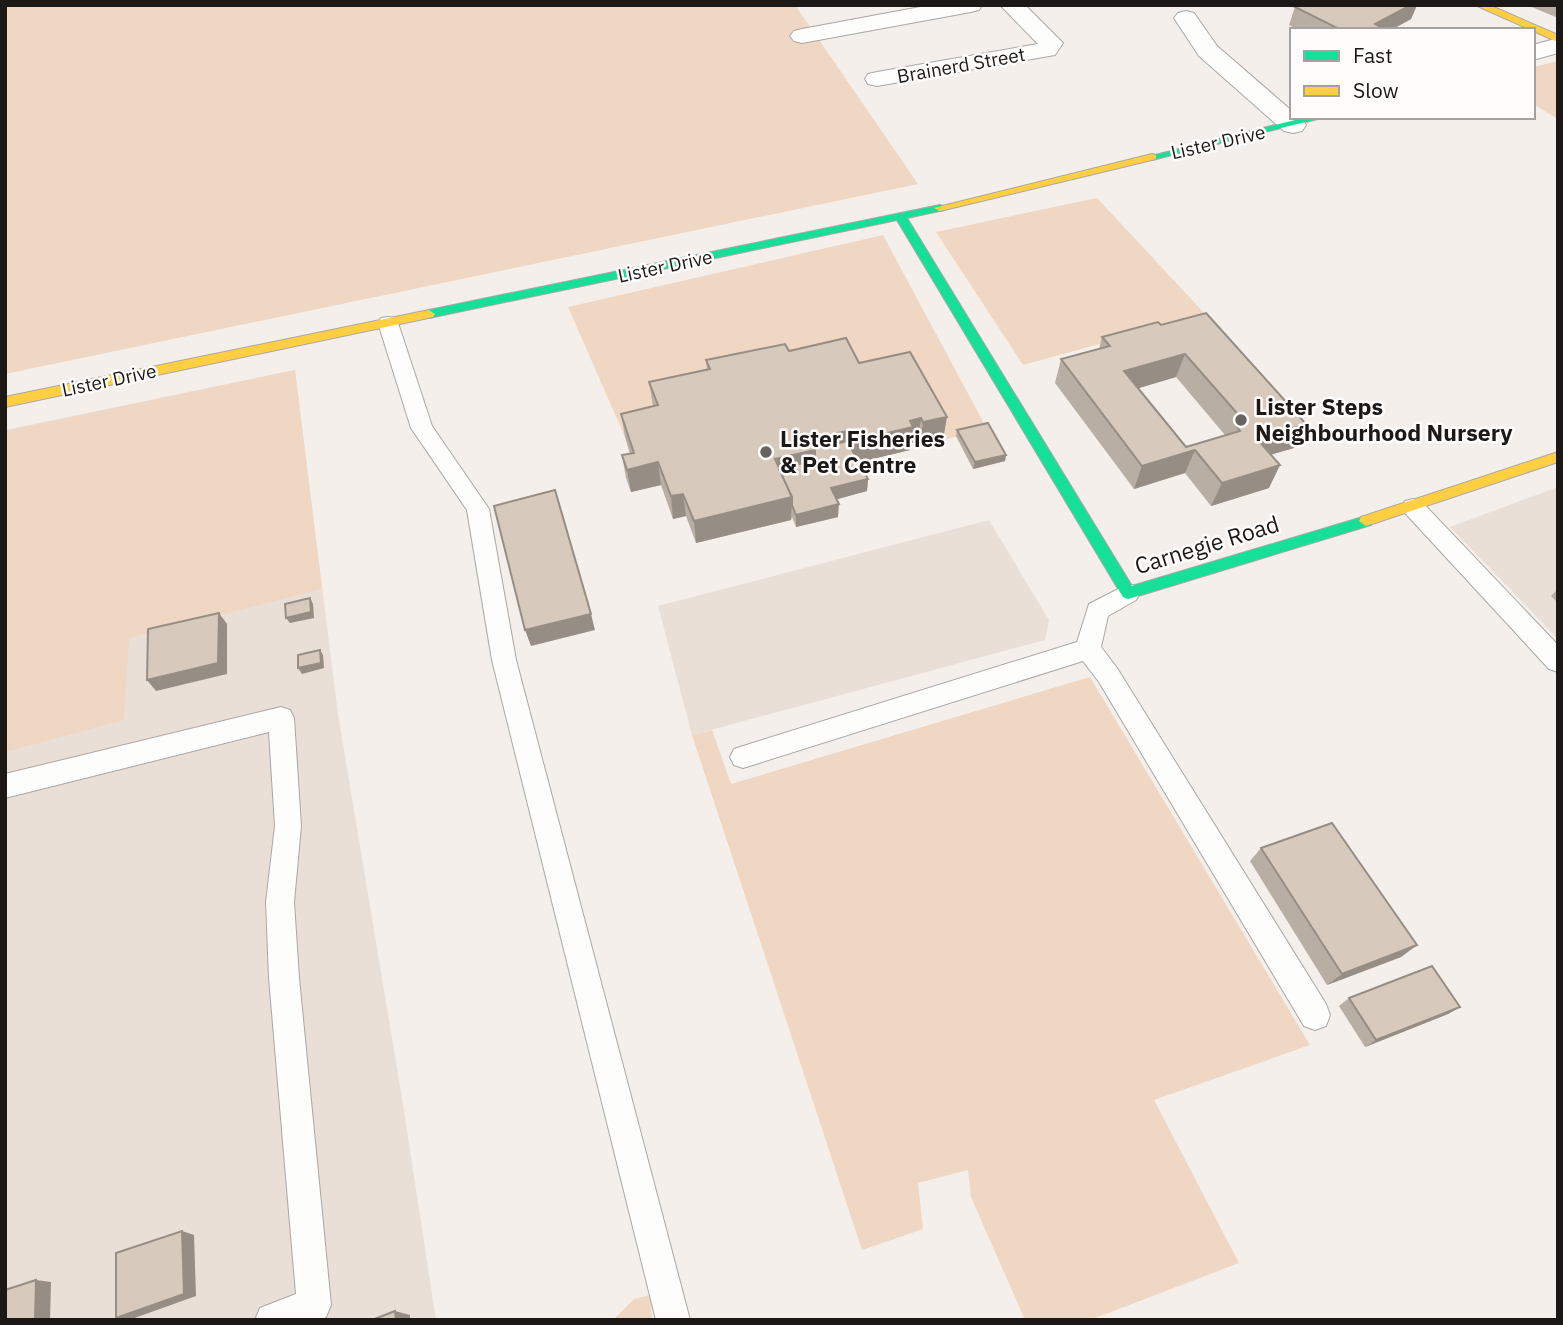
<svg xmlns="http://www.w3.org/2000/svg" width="1563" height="1325" font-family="'IBM Plex Sans',sans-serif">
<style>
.built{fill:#e9dfd6}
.green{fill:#efd7c3}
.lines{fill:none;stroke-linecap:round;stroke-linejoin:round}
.lane-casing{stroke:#aaa7a4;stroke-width:2}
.street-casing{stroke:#aaa7a4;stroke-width:2}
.fast-casing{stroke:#aaa7a4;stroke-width:2}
.slow-casing{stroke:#aaa7a4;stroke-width:2}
.lane{fill:#fdfdfc;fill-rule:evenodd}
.street{fill:#fdfdfc;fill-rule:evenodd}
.fast{fill:#16e098;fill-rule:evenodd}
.slow{fill:#ffcf43;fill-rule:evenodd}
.wall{fill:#b9aea3;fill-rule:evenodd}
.shaded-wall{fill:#968d84}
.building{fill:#d7cabd;stroke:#968d84;stroke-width:2;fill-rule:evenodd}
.poi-dot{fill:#676360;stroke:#fffdfc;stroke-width:2.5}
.labels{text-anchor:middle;stroke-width:5;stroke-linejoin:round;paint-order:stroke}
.far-street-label{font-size:19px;fill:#1b1815;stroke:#fffdfc}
.poi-label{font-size:23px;font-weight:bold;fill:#1b1815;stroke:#fffdfc;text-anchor:start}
.street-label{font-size:23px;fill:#1b1815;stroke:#fffdfc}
</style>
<rect width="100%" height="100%" fill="#f4efea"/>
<g class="built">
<polygon points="295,370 338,714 402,1098 436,1320 5,1320 5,430"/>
<polygon points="1558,487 1558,639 1450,527"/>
<polygon points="989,520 1049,620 1045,640 692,735 658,606"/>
</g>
<g class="green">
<polygon points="5,5 795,5 918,184 5,374"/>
<polygon points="1558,61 1558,119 1533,104 1533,67"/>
<polygon points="1097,198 1206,315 1023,365 936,232"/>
<polygon points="883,235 987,429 943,440 661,428 625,437 568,307"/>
<polygon points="295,370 322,589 129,638 124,720 5,752 5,431"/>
<polygon points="1090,677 1310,1045 1154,1100 1239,1263 1090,1320 1025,1320 971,1197 968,1170 918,1183 923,1229 862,1250 692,735 712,730 731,784"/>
<polygon points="650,1295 652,1320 613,1320 634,1299"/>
</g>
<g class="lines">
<defs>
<g id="lane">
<polygon points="388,317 395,318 398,323 432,426 489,509 516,660 690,1320 656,1320 492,660 467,510 411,428 378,323 381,318"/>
<polygon points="1413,499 1421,501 1558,645 1558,672 1549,669 1405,513 1402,507 1405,501"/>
<polygon points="1128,584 1136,586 1140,593 1136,600 1108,616 1101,647 1117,668 1326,1004 1330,1015 1326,1026 1315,1030 1304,1026 1099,682 1083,661 743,768 734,765 730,757 734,749 743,746 1077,642 1089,604"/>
<polygon points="281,707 290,710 294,718 301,826 294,902 299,978 331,1305 326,1317 319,1320 255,1320 260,1308 296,1294 269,978 266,902 275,826 269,732 5,798 5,774"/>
</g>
<g id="street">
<polygon points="931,5 982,5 979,10 971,12 802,43 794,41 790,36 794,31 802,29"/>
<polygon points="1000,5 1025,5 1063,43 1055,55 877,86 868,84 865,79 868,74 877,72 1038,44"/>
<polygon points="1186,11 1194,13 1217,46 1292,111 1292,117 1302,119 1306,125 1302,131 1293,133 1284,131 1199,56 1174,18 1178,13"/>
<polygon points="1558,38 1558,53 1533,60 1533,45"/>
</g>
<g id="fast">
<polygon points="1307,117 1326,117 1152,160 1147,157"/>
<polygon points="940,205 946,208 944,210 907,218 1132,586 1366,516 1371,517 1373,521 1371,525 1128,599 1123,597 897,220 429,318 423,314 429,310"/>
</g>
<g id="slow">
<polygon points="1475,5 1489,5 1558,35 1558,42"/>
<polygon points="1152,154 1156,155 1156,159 940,211 934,208"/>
<polygon points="429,310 435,314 433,317 5,407 5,397"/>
<polygon points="1558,452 1558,462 1366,526 1359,521 1361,517"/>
</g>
</defs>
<use href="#lane" class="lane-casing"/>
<use href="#street" class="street-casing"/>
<use href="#fast" class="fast-casing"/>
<use href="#slow" class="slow-casing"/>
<use href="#lane" class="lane"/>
<use href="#street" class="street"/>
<use href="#fast" class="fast"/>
<use href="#slow" class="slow"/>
</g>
<g class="wall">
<polygon points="1299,5 1417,5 1411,19 1391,30 1298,30 1289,25 1295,7"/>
<polygon points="1527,5 1558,5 1558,18"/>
<path d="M 1161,325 L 1306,424 L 1294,448 L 1271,454 L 1269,488 L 1211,506 L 1185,473 L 1134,489 L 1055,383 L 1061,359 L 1099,349 L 1102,337 ZM 1176,377 L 1225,435 L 1186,447 L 1138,388 Z"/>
<polygon points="789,351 859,363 910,352 943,440 920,445 918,442 910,443 910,450 859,462 868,479 867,491 836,499 838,517 796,527 792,517 791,520 696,543 686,516 673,519 661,485 631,492 626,478 622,455 630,454 625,437 621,414 653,406 649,382 707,369 706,360"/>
<polygon points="957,430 1006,455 1005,461 973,469 956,436"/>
<polygon points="1558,589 1558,603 1551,596"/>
<polygon points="1261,848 1417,945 1401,957 1327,985 1250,861"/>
<polygon points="1349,998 1460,1007 1448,1014 1365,1047 1339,1006"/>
</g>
<g class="shaded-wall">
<polygon points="1411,5 1417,5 1411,19 1391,30 1372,30 1375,24"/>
<polygon points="1185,354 1176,377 1116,395 1124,371"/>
<polygon points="947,417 943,440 920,445 923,422"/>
<polygon points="921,418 918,442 910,443 910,450 852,464 853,441 910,421"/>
<polygon points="1306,424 1294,448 1246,462 1257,439"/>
<polygon points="848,431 847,454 780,481 775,459 810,439"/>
<polygon points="1195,450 1185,473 1134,489 1142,466"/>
<polygon points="1006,455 1005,461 973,469 975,462"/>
<polygon points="658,462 661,485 631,492 627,470"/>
<polygon points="1280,465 1269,488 1211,506 1222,483"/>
<polygon points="868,479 867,491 831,501 831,488"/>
<polygon points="683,494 686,516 673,519 671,496"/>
<polygon points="792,497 791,520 696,543 694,521"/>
<polygon points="839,504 838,517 796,527 796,515"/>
<polygon points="310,598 313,604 314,618 290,623 286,618"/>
<polygon points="219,613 227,624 227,674 156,691 147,680"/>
<polygon points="591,614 595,630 531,646 525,630"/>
<polygon points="320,650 323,655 324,668 302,674 298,668"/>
<polygon points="1417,945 1401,957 1327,985 1342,974"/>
<polygon points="1460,1007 1448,1014 1365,1047 1376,1040"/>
<polygon points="182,1231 194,1235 196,1296 129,1320 116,1318"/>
<polygon points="36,1280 51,1282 50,1320 35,1320"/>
<polygon points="395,1311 410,1315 410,1320 396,1320"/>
</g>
<g class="building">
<polygon points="1299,5 1411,5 1375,24 1384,29 1381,30 1341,30 1295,7"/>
<path d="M 1206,313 L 1306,424 L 1257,439 L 1280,465 L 1222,483 L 1195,450 L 1142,466 L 1061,359 L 1110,346 L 1102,337 L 1158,322 L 1161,325 ZM 1185,354 L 1244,421 L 1235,424 L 1240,431 L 1186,447 L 1124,371 Z"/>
<polygon points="846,338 859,363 910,352 947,417 923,422 921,418 910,421 913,427 853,441 848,431 810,439 815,450 775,459 792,497 694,521 683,494 671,496 658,462 627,470 622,455 634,453 621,414 658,405 649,382 710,369 706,360 785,344 789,351"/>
<polygon points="988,423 1006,455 975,462 957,430"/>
<polygon points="847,441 868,479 831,488 839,504 796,515 792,505 792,497 779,469 815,460 815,449"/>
<polygon points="555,490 591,614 525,630 494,506"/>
<polygon points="310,598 311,612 286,618 285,604"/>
<polygon points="219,613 218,663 147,680 148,629"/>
<polygon points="320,650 321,663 298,668 298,655"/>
<polygon points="1332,823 1417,945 1342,974 1261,848"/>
<polygon points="1432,966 1460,1007 1376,1040 1349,998"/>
<polygon points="182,1231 184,1294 116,1318 116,1253"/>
<polygon points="36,1280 35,1320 5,1320 5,1290"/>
<polygon points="395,1311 396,1320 372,1320"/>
</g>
<g class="poi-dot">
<circle cx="1241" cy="420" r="7"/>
<circle cx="766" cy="452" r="7"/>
</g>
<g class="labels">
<g class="far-street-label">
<text transform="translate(961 65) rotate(-10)" y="7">Brainerd Street</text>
<text transform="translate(1218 142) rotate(-13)" y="7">Lister Drive</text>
<text transform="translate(665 266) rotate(-12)" y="7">Lister Drive</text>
<text transform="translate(109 380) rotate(-12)" y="7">Lister Drive</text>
</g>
<g class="poi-label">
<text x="1255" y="415">Lister Steps<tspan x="1255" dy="26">Neighbourhood Nursery</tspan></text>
<text x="780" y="447">Lister Fisheries<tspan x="780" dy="26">&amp; Pet Centre</tspan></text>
</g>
<g class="street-label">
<text transform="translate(1207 545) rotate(-17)" y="8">Carnegie Road</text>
</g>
</g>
<rect width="1563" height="1325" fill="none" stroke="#1b1815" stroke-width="14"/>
<rect x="1290" y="28" width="245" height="91" fill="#fffdfc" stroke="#a4a1a0" stroke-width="2"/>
<rect x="1304" y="51" width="35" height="10" fill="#16e098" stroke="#a4a1a0" stroke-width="2"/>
<text x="1353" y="63" font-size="21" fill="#1b1815">Fast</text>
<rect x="1304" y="86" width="35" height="10" fill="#ffcf43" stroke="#a4a1a0" stroke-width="2"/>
<text x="1353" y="98" font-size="21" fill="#1b1815">Slow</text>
</svg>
